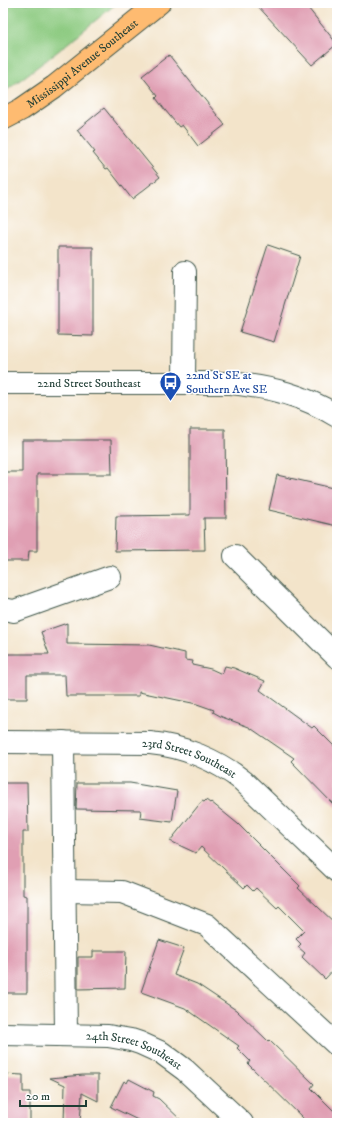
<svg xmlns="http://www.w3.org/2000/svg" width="340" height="1126" font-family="'IM FELL DW Pica',serif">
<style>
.green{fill:#8dcb81;stroke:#56845a}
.building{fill:#e09fb3}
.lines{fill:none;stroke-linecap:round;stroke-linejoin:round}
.minor-casing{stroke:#3f564a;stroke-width:24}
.major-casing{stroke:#3f564a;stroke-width:24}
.minor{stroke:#fff;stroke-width:22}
.major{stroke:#febb71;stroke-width:22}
.labels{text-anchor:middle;stroke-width:3;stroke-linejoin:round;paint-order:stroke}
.street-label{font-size:12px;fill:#1f3d34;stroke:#fff}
.transit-label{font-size:12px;fill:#164399;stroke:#fff;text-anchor:start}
</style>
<rect width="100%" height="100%" fill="#fff"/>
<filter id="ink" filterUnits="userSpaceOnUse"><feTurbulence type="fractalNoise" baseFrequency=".025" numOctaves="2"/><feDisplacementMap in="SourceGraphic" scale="8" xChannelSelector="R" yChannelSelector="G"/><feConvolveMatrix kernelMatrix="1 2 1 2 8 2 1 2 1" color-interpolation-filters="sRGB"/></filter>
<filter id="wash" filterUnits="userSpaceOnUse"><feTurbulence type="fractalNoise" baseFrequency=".012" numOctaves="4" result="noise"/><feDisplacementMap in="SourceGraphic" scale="16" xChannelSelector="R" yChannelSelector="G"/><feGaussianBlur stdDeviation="0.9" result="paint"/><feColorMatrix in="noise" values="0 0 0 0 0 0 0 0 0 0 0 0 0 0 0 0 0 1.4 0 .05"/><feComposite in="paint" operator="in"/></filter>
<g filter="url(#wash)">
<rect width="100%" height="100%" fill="#f3e4ca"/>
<polygon class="green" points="3,3 117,3 57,52 3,93"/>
<g id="blocks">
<g class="building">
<polygon points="255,3 304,3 337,44 312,65"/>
<polygon points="169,55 225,125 198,146 182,125 179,127 165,110 156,98 158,96 142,76"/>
<polygon points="104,108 160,177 132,199 108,168 106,169 93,153 95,152 77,130"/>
<polygon points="268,245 300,256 274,342 240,332"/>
<polygon points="58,247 93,247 93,336 58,335"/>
<polygon points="190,429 225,429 226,518 204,518 205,550 115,551 116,516 190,515"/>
<polygon points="22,440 111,440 112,474 37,474 37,551 29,551 28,561 3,561 3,472 22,472"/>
<polygon points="277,475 337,489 337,526 269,510"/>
<polygon points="67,623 67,644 149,645 185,653 185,660 193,661 192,665 211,669 222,674 225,666 234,668 265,681 260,690 312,728 314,726 337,749 337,808 291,761 294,758 249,727 222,717 213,712 214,710 197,704 139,692 139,696 66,696 65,675 27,675 27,699 3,699 3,654 49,654 41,632"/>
<polygon points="3,783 27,783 28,832 23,832 23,895 27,896 27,993 3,993"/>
<polygon points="77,783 130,783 177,791 172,822 140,818 141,810 76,809"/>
<polygon points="206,800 210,803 211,802 238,824 300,886 298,888 337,925 337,966 325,979 302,957 305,953 298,947 301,944 296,939 304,931 279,906 277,908 256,888 253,891 247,885 244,888 201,847 196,853 170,841 202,801 204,802"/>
<polygon points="159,940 184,948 174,975 197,984 236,1010 268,1041 269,1040 314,1084 311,1088 337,1114 337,1123 308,1123 248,1064 250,1061 237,1048 239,1046 185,1008 141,992"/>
<polygon points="93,951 126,951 125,988 78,989 78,957 93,957"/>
<polygon points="3,1074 23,1075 23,1092 30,1092 30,1123 3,1123"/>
<polygon points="83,1075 98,1075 98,1101 82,1093 80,1123 64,1123 65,1085 50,1078"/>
<polygon points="129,1079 154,1092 153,1096 159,1099 184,1123 144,1123 111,1107 124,1081 127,1083"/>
</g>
</g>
</g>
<g filter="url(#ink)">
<use href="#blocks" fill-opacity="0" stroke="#3f564a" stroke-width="1"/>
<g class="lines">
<defs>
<g id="minor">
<path id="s1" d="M 3,383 L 231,383 C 273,388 301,394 337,416"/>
<polyline points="184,383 185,272"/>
<polyline points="235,556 337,657"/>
<polyline points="3,609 14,611 110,577"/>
<path id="s2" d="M 3,742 L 150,743 C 183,746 217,760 243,781 L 337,871"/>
<polyline points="63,742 66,1035"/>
<polyline points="65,891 122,892 207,925 337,1045"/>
<path id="s3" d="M 3,1034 L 108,1036 L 131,1040 L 140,1043 L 162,1053 L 185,1070 L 242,1123"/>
</g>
<g id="major">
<path id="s4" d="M 3,119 L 22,109 L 54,87 L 159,3"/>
</g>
</defs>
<use href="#minor" class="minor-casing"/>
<use href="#major" class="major-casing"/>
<use href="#minor" class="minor"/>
<use href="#major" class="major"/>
</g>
</g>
<defs>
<symbol id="bus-pin" viewBox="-11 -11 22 30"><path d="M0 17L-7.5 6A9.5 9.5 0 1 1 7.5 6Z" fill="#1a4fb4" stroke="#fff"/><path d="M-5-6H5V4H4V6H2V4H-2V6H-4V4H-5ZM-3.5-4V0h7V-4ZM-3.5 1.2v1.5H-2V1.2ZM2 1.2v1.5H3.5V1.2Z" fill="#fff"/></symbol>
</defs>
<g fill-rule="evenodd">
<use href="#bus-pin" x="158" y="370" width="25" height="34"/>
</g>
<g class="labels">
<g class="street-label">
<text dy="4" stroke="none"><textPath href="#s4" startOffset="97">Mississippi Avenue Southeast</textPath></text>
<text dy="4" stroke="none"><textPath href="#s1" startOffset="86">22nd Street Southeast</textPath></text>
<text dy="4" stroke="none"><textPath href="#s2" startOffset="189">23rd Street Southeast</textPath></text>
<text dy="4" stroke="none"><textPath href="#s3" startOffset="134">24th Street Southeast</textPath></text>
</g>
<g class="transit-label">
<text x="186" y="379">22nd St SE at<tspan x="186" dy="14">Southern Ave SE</tspan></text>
</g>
</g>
<rect width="340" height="1126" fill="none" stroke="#fff" stroke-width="16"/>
<path d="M20 1100v6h66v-6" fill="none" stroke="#1f3d34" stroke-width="2"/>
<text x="26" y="1100" font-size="12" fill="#1f3d34" stroke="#ffffff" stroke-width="3" paint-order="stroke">20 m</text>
</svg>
